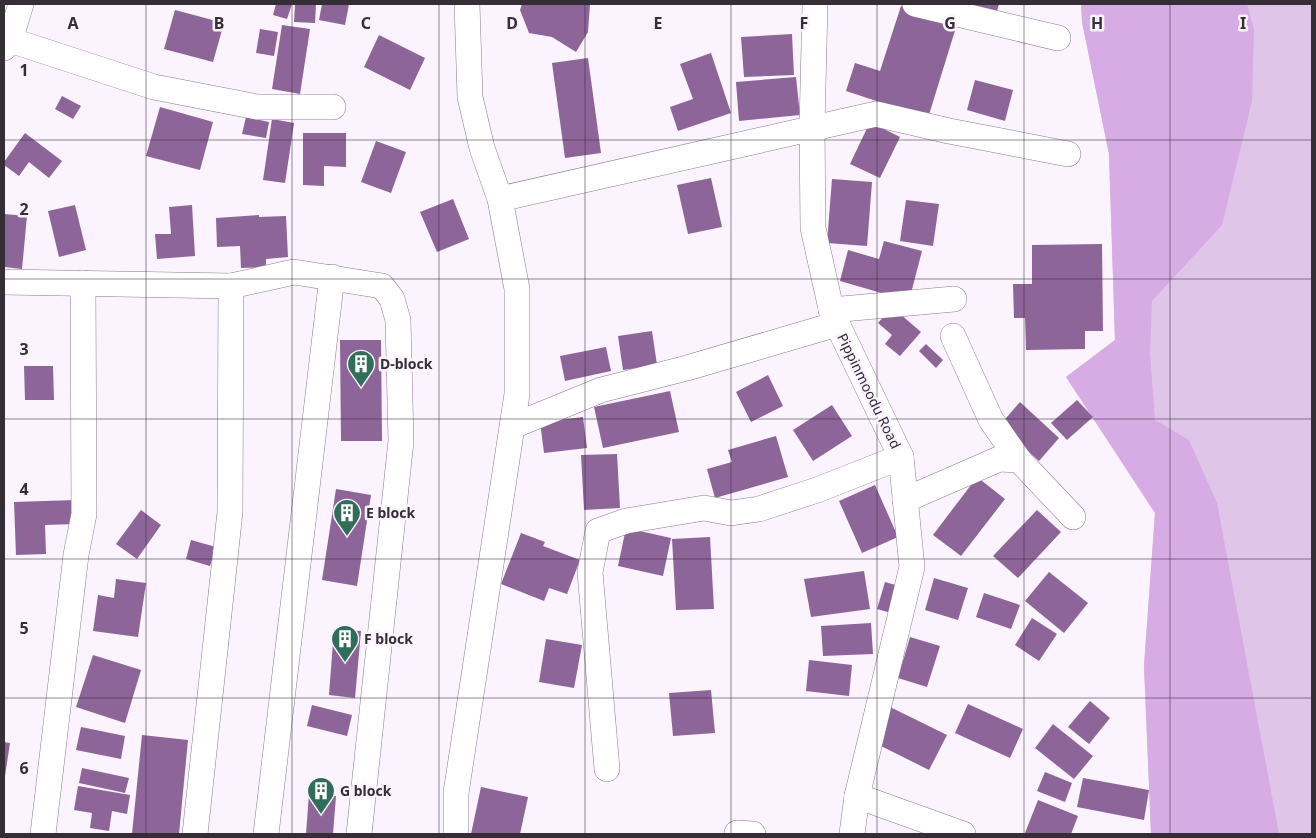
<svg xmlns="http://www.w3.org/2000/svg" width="1316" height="838" font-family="'Noto Sans',sans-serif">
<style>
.green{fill:#dfc5e7}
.forest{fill:#d7abe3}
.building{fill:#8d6598}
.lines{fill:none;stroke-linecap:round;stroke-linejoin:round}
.minor-casing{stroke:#8b7a90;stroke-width:26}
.minor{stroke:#fff;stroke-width:25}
.grid{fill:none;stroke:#352e37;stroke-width:1;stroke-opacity:0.55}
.labels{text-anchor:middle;stroke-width:5;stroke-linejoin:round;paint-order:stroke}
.poi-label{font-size:14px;font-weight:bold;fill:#352e37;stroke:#fbf3fd;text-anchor:start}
.street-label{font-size:14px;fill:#352e37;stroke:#fbf3fd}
.grid-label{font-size:16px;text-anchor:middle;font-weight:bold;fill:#352e37;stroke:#fbf3fd;stroke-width:5;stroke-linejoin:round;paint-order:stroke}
</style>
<rect width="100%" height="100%" fill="#fbf3fd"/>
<polygon class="green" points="1081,4 1312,4 1312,834 1151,834 1144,666 1155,513 1066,377 1115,340 1109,154 1082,22"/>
<polygon class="forest" points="1081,4 1247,4 1254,30 1252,101 1222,225 1152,301 1150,353 1155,420 1189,440 1217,503 1279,834 1151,834 1144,666 1155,513 1066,377 1115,340 1109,154 1082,22"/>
<g class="building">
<polygon points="276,4 292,4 287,19 273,15"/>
<polygon points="295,4 316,4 315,23 294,22"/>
<polygon points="322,4 349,4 345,25 319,20"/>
<polygon points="522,4 590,4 588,32 576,52 552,37 529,33 520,10"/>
<polygon points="970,4 999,4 996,15 969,8"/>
<polygon points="901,6 957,24 928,118 846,91 855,63 880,71"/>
<polygon points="175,10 224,23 213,62 164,49"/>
<polygon points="282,25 310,29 300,94 272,89"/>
<polygon points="260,29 278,32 274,56 256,53"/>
<polygon points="792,34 794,75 744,77 741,37"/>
<polygon points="379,35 425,58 410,90 364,67"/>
<polygon points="711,53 731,113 678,131 670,107 693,99 680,64"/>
<polygon points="588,58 601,153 565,158 552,63"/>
<polygon points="796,77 800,115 739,121 736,82"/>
<polygon points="975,80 1013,90 1005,121 967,110"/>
<polygon points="62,96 81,106 73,119 55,109"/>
<polygon points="160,107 213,122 200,170 146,156"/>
<polygon points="246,117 269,122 266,138 242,134"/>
<polygon points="272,119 294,123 285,183 263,180"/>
<polygon points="870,122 900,137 880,178 850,164"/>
<polygon points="25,133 62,161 49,178 29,162 19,176 4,165 4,162"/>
<polygon points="303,133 346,133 346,167 324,166 324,186 303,185"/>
<polygon points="376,141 406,152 391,193 361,182"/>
<polygon points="711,178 722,227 688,234 677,185"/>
<polygon points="832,179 872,182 867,246 827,243"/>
<polygon points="453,199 469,239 437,252 420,212"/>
<polygon points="906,200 939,204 933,246 900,241"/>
<polygon points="75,205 86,250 59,257 48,211"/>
<polygon points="192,205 195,256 157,259 155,234 171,234 169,207"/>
<polygon points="4,214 27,216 22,269 4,267"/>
<polygon points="259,215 259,217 286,216 288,257 266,259 266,267 241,268 240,246 217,247 216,218"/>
<polygon points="884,241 922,251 909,301 840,281 848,250 879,259"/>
<polygon points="1102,244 1103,331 1085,331 1085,349 1026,350 1025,318 1014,318 1013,284 1032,284 1032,245"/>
<polygon points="892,307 921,332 900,356 885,344 892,335 878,323"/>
<polygon points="652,331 657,365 623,370 618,336"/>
<polygon points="340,340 381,340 382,441 341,441"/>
<polygon points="926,344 943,360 936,368 919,351"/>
<polygon points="606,347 611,371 565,381 560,356"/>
<polygon points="24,366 53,366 54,400 25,400"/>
<polygon points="768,375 783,406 751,422 736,392"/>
<polygon points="670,391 679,432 603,448 594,407"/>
<polygon points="1077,400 1093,417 1067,440 1051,423"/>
<polygon points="1020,402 1059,438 1039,461 1000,425"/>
<polygon points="832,405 852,436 813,461 793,430"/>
<polygon points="583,417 587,448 544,453 540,422"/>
<polygon points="776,436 788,477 715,498 707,469 732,462 728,450"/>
<polygon points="617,454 620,508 584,510 581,455"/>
<polygon points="977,477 1005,499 961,556 933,535"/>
<polygon points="875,485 898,537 862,553 839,501"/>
<polygon points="336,489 371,495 357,586 322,580"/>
<polygon points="75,500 76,524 45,525 46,554 16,555 14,502"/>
<polygon points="141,510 161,525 137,559 116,544"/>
<polygon points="1037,510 1061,532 1018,578 993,556"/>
<polygon points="626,528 671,538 663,576 618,566"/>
<polygon points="521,533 545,542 543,546 580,560 567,594 549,588 544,601 501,584"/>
<polygon points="710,537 714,609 676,610 672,539"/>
<polygon points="191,540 216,547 210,566 186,559"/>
<polygon points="864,571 870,609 811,617 804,579"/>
<polygon points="1049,572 1088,603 1064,633 1025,601"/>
<polygon points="934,578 968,588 958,620 925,610"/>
<polygon points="116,579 146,583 138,637 93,631 98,595 114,598"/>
<polygon points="885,582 899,586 891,613 877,609"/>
<polygon points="984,593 1020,605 1011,629 976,617"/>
<polygon points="1032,618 1057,634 1039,661 1015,645"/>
<polygon points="871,623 873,654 823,656 821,626"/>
<polygon points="334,629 361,631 355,698 329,695"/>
<polygon points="910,637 940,646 927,687 898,678"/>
<polygon points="546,639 582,645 574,688 539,682"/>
<polygon points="93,655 141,670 125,723 76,707"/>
<polygon points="809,660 852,665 849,696 806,691"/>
<polygon points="711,690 715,733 673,736 669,693"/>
<polygon points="1090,701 1110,718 1089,744 1068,727"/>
<polygon points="968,704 1023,729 1010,758 955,733"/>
<polygon points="312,705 352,715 347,736 307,726"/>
<polygon points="888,706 947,735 929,770 871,741"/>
<polygon points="1053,724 1093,756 1074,779 1035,748"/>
<polygon points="81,727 125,736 121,759 76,750"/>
<polygon points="142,735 188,740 179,834 132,834"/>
<polygon points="4,742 10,743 5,776 4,776"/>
<polygon points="82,768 129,778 125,793 79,783"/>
<polygon points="1045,772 1072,783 1065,802 1037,791"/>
<polygon points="1083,778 1149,790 1144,820 1077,807"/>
<polygon points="78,786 130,795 127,814 112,811 109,831 90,828 92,813 74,810"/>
<polygon points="481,787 528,797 520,834 471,834"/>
<polygon points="309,794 336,796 333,834 306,834"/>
<polygon points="1038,800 1078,816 1071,834 1025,833"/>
</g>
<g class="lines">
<defs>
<g id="minor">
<polyline points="815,4 812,127 813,228 832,313 901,457 912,567 857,796 852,834"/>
<polyline points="915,4 1058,38"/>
<polyline points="10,40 154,87 257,107 333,107"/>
<polyline points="4,48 10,40 21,4"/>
<polyline points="500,199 876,114 949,131 1068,154"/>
<polyline points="4,282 231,286 294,272 382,286 392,299 398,320 401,441 359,834"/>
<polyline points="831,310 954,299"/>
<polyline points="953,336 991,420 1019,460"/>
<polyline points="513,426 601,390 687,368 837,324"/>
<polyline points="905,500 999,459 1019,460 1073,517"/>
<polyline points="607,769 590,572 598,531 626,521 704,508 731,513 759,509 817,490 901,457"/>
<polyline points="857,796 963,834"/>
<polyline points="737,833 753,834"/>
<polyline points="43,834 76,555 84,514 83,283"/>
<polyline points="195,834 230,512 231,286"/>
<polyline points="266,834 332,277"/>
<polyline points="456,834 456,793 517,394 517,289 500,199 482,148 470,97 467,4"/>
</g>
</defs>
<use href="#minor" class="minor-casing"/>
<use href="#minor" class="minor"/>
</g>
<path class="grid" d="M 146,4 L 146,834M 292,4 L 292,834M 439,4 L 439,834M 585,4 L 585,834M 731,4 L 731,834M 877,4 L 877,834M 1024,4 L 1024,834M 1170,4 L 1170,834M 4,140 L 1312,140M 4,279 L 1312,279M 4,419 L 1312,419M 4,559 L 1312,559M 4,698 L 1312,698"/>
<defs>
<symbol id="building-pin" viewBox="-11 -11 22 30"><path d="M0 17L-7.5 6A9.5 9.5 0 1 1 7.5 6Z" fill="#316e5a" stroke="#fbf3fd"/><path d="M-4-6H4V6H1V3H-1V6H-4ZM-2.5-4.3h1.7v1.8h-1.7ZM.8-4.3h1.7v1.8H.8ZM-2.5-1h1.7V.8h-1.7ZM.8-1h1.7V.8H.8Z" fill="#fff"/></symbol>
</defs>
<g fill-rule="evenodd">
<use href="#building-pin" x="345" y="348" width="32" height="43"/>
<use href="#building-pin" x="331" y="497" width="32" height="43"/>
<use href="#building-pin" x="329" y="623" width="32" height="43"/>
<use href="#building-pin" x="305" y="775" width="32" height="43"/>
</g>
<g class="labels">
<g class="poi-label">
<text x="380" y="369">D-block</text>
<text x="366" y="518">E block</text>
<text x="364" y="644">F block</text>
<text x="340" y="796">G block</text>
</g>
<g class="street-label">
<text transform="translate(869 391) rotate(64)" y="5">Pippinmoodu Road</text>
</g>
</g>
<g class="grid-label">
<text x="73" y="29">A</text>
<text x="219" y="29">B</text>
<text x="366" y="29">C</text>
<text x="512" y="29">D</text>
<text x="658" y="29">E</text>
<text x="804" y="29">F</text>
<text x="950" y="29">G</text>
<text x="1097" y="29">H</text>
<text x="1243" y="29">I</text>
<text x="24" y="76">1</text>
<text x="24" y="215">2</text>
<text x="24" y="355">3</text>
<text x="24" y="495">4</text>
<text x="24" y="634">5</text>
<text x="24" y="774">6</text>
</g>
<rect width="1316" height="838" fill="none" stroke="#352e37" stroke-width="10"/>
</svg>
